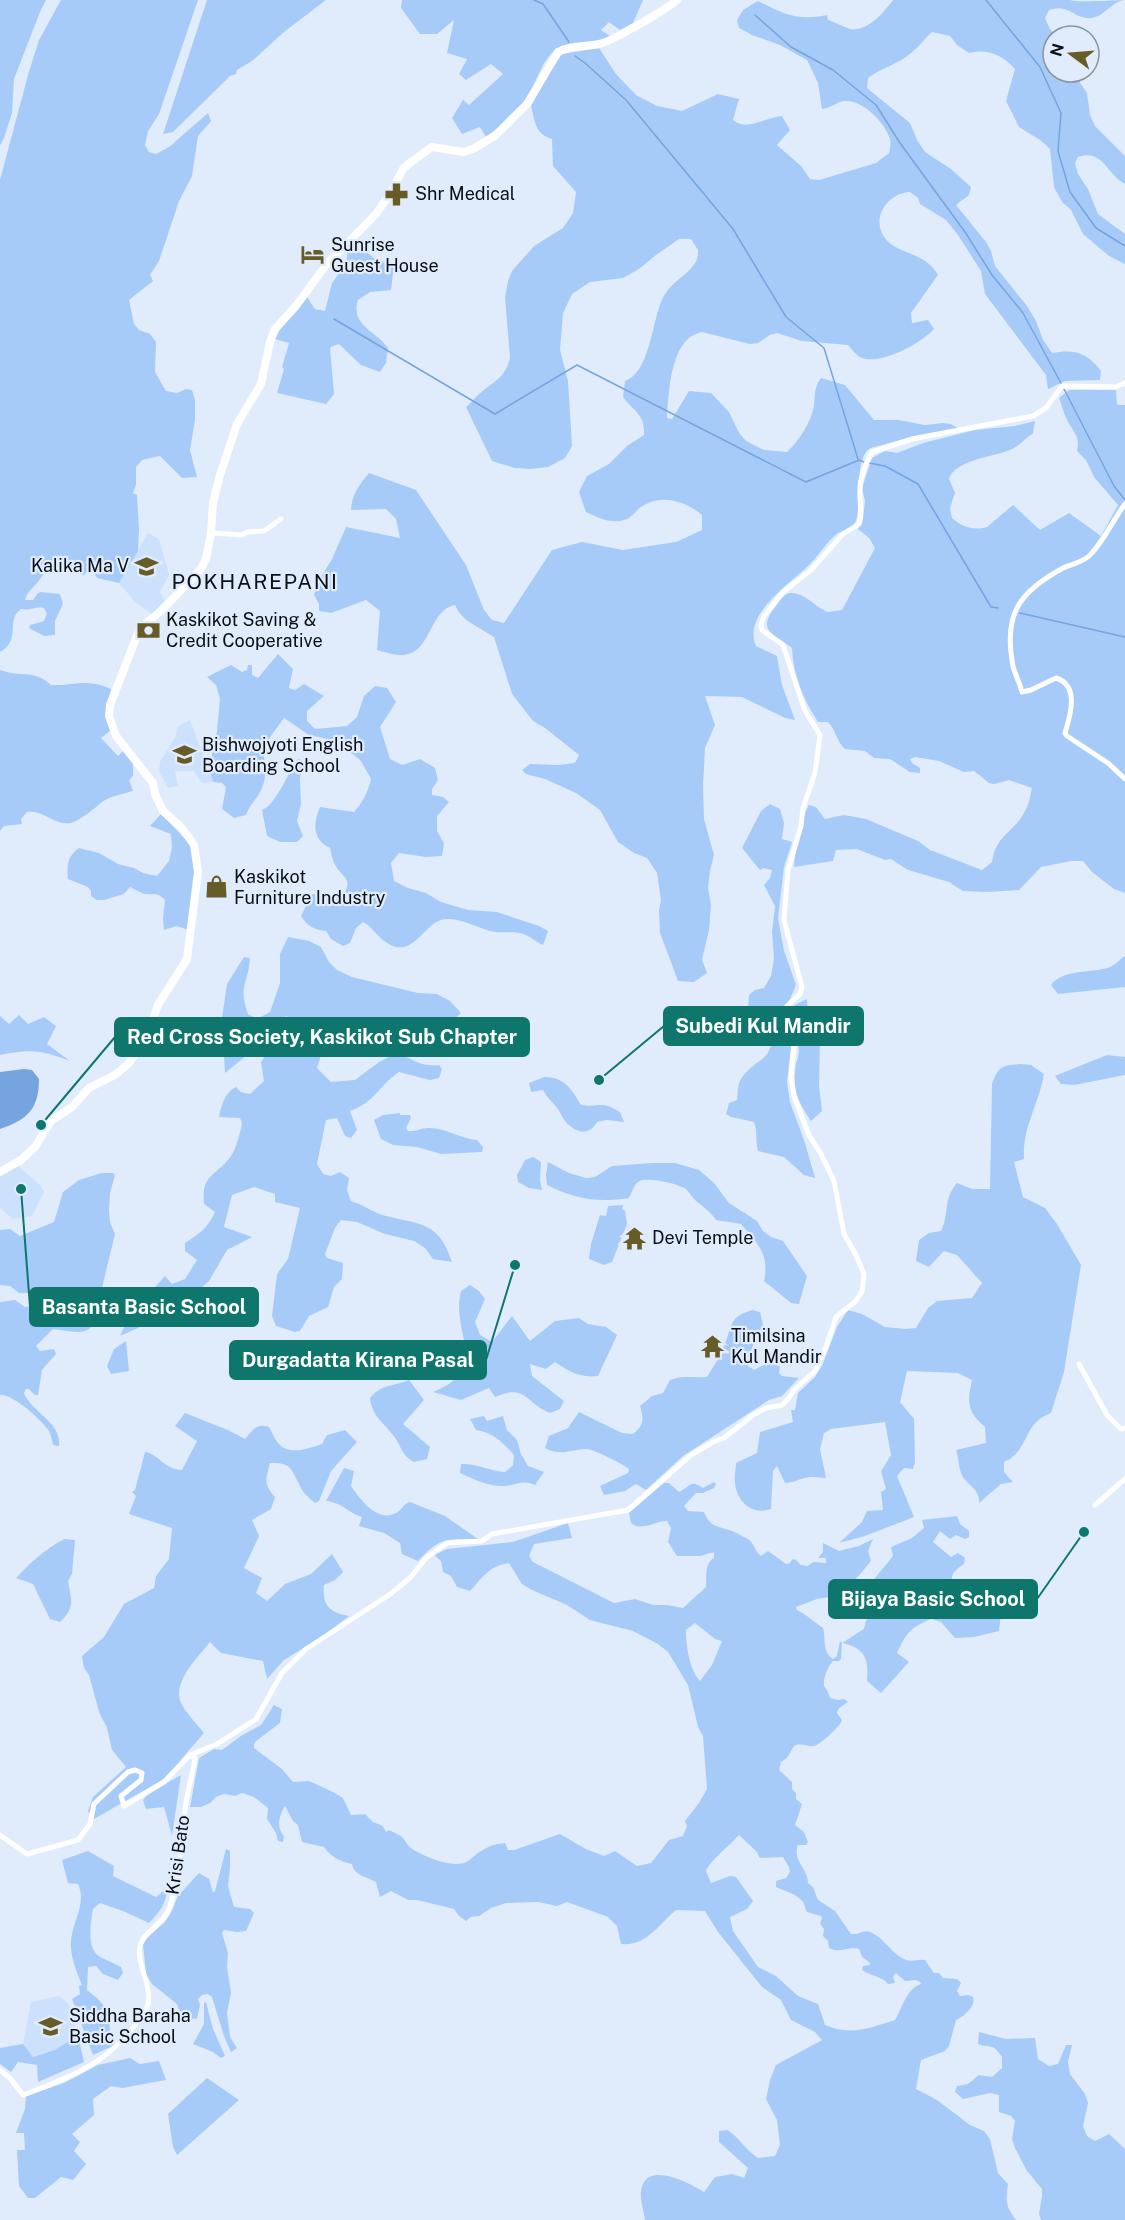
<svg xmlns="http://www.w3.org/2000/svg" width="1125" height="2220" font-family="'Public Sans',sans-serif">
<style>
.built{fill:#cce1fb}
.green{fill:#a6cbf9;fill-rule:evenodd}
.water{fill:#75a4de}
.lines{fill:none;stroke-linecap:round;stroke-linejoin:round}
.stream{stroke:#75a4de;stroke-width:1.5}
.street{stroke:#fff;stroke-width:5}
.secondary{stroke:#fff;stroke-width:8}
.labels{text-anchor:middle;stroke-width:4.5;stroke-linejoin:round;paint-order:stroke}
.poi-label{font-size:18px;fill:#0a0f15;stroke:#e0ecfc;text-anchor:start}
.street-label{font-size:18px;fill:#0a0f15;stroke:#e0ecfc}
.quarter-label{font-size:21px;letter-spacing:1.5px;fill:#0a0f15;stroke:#e0ecfc}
.leader{fill:none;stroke:#0f766e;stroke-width:2}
.callout-dot{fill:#0f766e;stroke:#e0ecfc;stroke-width:2}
.callout{fill:#0f766e;stroke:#0f766e;stroke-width:2}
.callout-label{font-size:20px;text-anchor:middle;font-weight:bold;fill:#fff}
</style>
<rect width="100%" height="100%" fill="#e0ecfc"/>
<g class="built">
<polygon points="148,533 159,539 169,575 160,592 165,600 152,614 135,602 119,583"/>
<polygon points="190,720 213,782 202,783 194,771 175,771 178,786 168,788 159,771 160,762 176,736 177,727"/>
<polygon points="17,1165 41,1186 44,1192 32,1216 13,1219 0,1208 0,1173"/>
<polygon points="59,1996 68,2003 78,2035 55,2050 32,2057 23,2044 31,2002"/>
</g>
<g class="green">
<polygon points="0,0 46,0 40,12 14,79 12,113 4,138 0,145"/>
<path d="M 61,0 L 198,0 L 159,114 L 148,131 L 145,145 L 149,152 L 156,154 L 169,147 L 208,113 L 211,121 L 198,136 L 192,176 L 179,201 L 159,261 L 150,275 L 153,281 L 129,300 L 134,324 L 139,330 L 150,334 L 156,342 L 155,372 L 166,391 L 177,393 L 186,389 L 192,390 L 195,400 L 195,420 L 190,450 L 197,477 L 182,478 L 160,456 L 142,460 L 136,467 L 136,485 L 133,493 L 137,495 L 139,529 L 138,551 L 119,583 L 97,578 L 94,573 L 100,568 L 94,563 L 84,575 L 73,573 L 61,567 C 42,569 47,572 37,583 C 31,590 28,591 25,600 L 33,600 L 38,593 L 41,592 L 60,594 L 63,604 L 55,621 L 55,635 L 44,636 L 29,628 L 30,625 L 44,621 L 47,613 L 44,608 C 36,606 30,611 21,609 C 5,620 22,640 0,652 L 0,180 L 28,75 L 39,40 Z"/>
<polygon points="207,0 326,0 284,32 252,61 237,70 236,74 230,76 173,132 163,134"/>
<path d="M 402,0 L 643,0 L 633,23 L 620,30 L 609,22 L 601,30 L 610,36 L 601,42 L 560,47 C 542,56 538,81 527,98 C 516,113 501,126 486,137 L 480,127 L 462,134 L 452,118 L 463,100 L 469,105 L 503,74 L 491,64 L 466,80 L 459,74 L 467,59 L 447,53 L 454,20 L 437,34 L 420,34 L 401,8 Z"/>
<path d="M 893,0 L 1070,0 C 1078,3 1113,0 1125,0 C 1110,1 1104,20 1086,18 C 1069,15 1070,5 1049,10 L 1045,18 C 1049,27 1051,35 1062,36 L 1053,36 L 1053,72 L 1080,72 L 1080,83 L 1087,93 L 1090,115 L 1095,126 L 1125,156 L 1125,184 C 1107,175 1103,148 1078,157 L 1075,163 L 1078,174 L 1088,189 L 1098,214 L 1125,234 L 1125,264 L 1109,256 L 1083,234 L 1071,210 L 1062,202 L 1054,187 L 1050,149 L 1040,140 L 1019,127 L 1006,101 L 1015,69 C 1003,55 987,48 969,53 L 957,45 L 950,36 L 932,32 C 925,38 919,47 911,53 C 899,64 881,68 868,78 L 867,88 L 910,123 L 917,140 L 925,152 L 951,169 L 971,187 L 969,195 L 956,205 L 986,242 L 991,251 L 995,266 L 1027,306 L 1036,321 L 1043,340 L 1052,353 C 1074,349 1087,352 1101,371 L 1100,380 L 1065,381 L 1048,389 L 1046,375 L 985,294 L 981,271 L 958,235 L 946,220 L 920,204 L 918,198 L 910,192 C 888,193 870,218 885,238 C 896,254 926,252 938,275 L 911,313 L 912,323 L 928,320 L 934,329 C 922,343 881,365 862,358 C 856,356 852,349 848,345 L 802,341 L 777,333 L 770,335 L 758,343 L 750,344 L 702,332 C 670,338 669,392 667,418 L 672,419 L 689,391 L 711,393 L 729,412 L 739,433 L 746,441 L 764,450 L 787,452 C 799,441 811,422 814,406 C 815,395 814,387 821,378 L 845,385 L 874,420 L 898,420 L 925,425 L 943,423 L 951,424 L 959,429 C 933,433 908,437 882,445 C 879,446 872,447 869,449 C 853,460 863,515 854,524 C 850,528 843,530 838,533 C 826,542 820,554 810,564 C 791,583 742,614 756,646 L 777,656 L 782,685 L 795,720 L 785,718 L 742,697 L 705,696 L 715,725 L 705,748 L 703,786 L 704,819 L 714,855 L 710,871 L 708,888 L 711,905 L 709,930 L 702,960 L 707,973 L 694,982 L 678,981 L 660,933 L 659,910 L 661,900 L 657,873 L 647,858 L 634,853 L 618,842 L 600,810 L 576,793 L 545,779 L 526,774 L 522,770 L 530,764 L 558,765 L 575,763 L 579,755 L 545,728 L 533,721 L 512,694 L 494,637 L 466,620 L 458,611 L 455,605 C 428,610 432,656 400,655 C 393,655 385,652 377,650 L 380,611 L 366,600 L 331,613 L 319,611 L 319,604 L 314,595 L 318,582 L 332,559 L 346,527 L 400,538 L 396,519 L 386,509 L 351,510 C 352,494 359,485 369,473 L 416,490 L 466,565 L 484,610 L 492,620 L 504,623 L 552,550 L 582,542 L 623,550 L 676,542 L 702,530 L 702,515 C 685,501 662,493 641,507 C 637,510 632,517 627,519 C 612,525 599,518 586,512 L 579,492 L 587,476 L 609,464 L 627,446 L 644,435 C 645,414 634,412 623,397 L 625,381 C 649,373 652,324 661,302 C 670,281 684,279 695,263 C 698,260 698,254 698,250 L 691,239 L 679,239 L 656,255 L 639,269 L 623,278 L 590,282 L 572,294 L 563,313 L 560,350 L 568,381 L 572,446 L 565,458 L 548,467 L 530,469 L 515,468 L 492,461 L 466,407 C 472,402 477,395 484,390 C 497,380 506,375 510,358 L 505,297 L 508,281 L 512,271 L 534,246 L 563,228 L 573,213 L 576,192 L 553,166 L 552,139 C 535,134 535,122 531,106 L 552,68 L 562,54 L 599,48 L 616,74 L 636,95 L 657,106 L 682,111 L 718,94 L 739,99 L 733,120 C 747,132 766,117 782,116 L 790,130 L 777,145 L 801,166 L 810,179 L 819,180 L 876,163 L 889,153 C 890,148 891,144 890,139 C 885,122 862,99 844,101 C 836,102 832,108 822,109 L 818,83 L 807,60 L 780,45 L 752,35 L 739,28 L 737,20 L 743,10 L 758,1 C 785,14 796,21 827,15 L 828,20 C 835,22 843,27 850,29 C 868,32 884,12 893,0 Z"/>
<path d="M 354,242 L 375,259 L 394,266 L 391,290 L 370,292 L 358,300 C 350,326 377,331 388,348 L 386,363 L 380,372 L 361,365 L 339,344 L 330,347 L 334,394 L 326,404 L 277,393 L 284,369 L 282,367 L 289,343 L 275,339 L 282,326 L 307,297 L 315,309 L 325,311 L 332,283 L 346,264 L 348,248 Z"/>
<path d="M 1069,390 L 1116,390 L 1117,405 L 1125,405 L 1125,893 L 1114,889 L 1092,872 L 1083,861 L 1071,861 L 1041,867 L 1019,890 L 987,892 L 963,891 L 949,882 L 908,870 L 891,859 L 885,860 L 857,849 L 836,850 L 833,861 L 794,867 C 795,851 801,818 809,805 L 816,807 L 825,819 L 844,815 L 866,819 L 918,841 L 930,850 L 982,870 L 992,862 C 996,834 1014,833 1025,811 C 1029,805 1030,796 1032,788 L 1009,780 L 994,784 L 989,783 L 974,771 L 964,772 L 939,761 L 915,757 L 910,759 L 912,763 L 920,768 L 920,773 L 910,772 L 890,759 L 874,758 L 865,751 L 845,749 C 836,741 837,731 828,722 L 818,722 C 803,699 793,675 792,648 C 773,633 756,631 776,606 C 780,601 784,594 790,593 C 805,592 816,608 828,612 L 842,610 L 875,548 L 869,538 L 858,529 L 863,519 L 865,501 L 862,488 L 872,458 L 885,451 L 897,453 L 923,443 L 975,430 L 1015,426 L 1035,421 L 1033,433 C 1026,438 1018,447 1010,450 C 993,457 955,460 949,479 L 955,493 L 950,508 L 952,518 C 962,527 974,531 987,527 L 1013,505 L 1040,530 L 1069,513 L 1101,536 L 1118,505 L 1094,477 L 1086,460 L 1077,451 C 1081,436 1072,431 1066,418 C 1063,412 1062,405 1059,398 Z"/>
<path d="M 278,654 L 293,669 L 289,688 L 295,690 L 304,684 L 324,696 L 307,711 L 307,721 L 315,729 L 347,726 L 357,717 L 364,696 L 375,686 L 387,688 L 396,702 L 380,727 L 390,759 L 402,765 L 420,759 L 435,768 L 438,780 L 432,789 L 432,795 L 443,797 L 449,802 L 437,816 L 437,831 L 444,843 L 442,856 L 426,857 L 399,853 L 391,863 L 394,881 L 408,888 L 426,893 L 441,902 L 468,910 L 497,912 L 539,926 L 548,931 L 543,945 C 536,942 530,936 523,934 C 514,931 504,933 495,932 C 479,929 463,918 446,919 C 424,920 414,961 387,943 C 377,937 373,927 363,922 L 356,928 L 350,943 L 343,946 L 331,939 L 326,931 C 315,930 307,926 301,916 L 312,894 L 342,897 C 355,877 342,879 334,863 C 332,858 331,852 330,848 C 312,839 313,824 320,807 L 354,812 C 363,802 368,792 371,779 L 361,761 L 354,755 L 328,739 L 309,735 L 284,718 L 262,748 C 266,764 268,779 259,794 C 254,802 249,806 246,815 L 234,818 L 222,809 L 226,787 L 222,783 L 213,782 L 209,769 L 217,731 L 220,699 L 216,685 L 207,677 L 231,665 L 242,672 L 247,670 L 248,665 L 252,665 L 252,675 L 258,678 Z"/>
<path d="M 0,670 C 22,678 34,669 51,685 C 77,686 85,678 111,689 L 107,714 L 110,731 L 101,738 L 118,756 L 124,750 L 133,763 L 133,776 L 129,780 L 133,791 C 123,794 110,796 102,802 C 95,808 81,820 71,823 C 55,826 43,809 27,812 L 21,819 L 22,824 L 4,826 L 0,831 Z"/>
<path d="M 298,759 L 302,760 L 300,780 L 301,804 L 297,821 L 303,836 L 297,842 L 280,842 L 267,836 L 262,810 C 276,805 288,772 298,759 Z"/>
<path d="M 770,804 L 780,809 L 784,823 L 782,839 L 792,842 L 784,867 L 778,918 L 784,951 L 796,985 L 790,999 L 780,1012 L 779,1025 L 791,1047 L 787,1082 L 790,1102 L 805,1143 L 815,1178 L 804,1175 L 784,1157 L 758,1151 C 755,1141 758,1132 754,1122 L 731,1117 L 726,1114 L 729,1103 L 737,1100 C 738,1095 737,1086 740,1081 C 751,1060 773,1063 772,1034 L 761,1026 L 748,1009 L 749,995 L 755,990 L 764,988 L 771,976 L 774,958 L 772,932 L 775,906 L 764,885 L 770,878 L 772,870 L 763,868 L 760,870 L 742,848 L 761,811 Z"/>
<path d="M 161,814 L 193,847 L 196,867 L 189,930 L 176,926 L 164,930 L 163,919 L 165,900 C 158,892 155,895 145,894 C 141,893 134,889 130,887 L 124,894 L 104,900 L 97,900 L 91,896 L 91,891 L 88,887 L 68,879 C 67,865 67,857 79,848 L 99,853 L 118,864 L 134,868 L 143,873 L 157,876 L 169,861 L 172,847 L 171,834 L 150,826 Z"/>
<path d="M 288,937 L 309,941 L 321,947 L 329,962 L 337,970 L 352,977 L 418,993 L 437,994 L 450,1001 L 461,1013 L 447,1025 L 431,1027 L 402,1035 L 388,1036 L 345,1028 L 330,1027 L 317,1068 L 331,1082 L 355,1080 L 379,1062 L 397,1053 C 414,1059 419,1067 439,1065 L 442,1069 L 439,1078 L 430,1080 L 399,1072 C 378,1086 377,1101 350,1111 L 357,1130 L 351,1138 L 345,1136 L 337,1118 L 326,1120 L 317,1164 L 323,1174 L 331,1176 L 340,1172 L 349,1178 L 347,1190 L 351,1201 C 364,1205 374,1213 386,1216 C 422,1225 439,1222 452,1262 L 433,1259 L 425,1248 L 414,1241 L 385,1234 L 357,1222 L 341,1220 L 335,1228 L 325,1254 L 327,1258 L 343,1263 L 342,1279 L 334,1287 L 328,1307 L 309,1316 L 300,1331 L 295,1332 L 276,1326 L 272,1316 L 277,1274 L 288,1259 L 300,1208 L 275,1202 L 275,1194 L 254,1187 L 232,1195 L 224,1227 L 252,1237 L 227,1250 L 209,1281 L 191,1297 L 147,1324 L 120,1336 L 129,1316 L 165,1276 L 172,1284 L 185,1279 L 197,1260 L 185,1251 L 185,1243 C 199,1234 208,1228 215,1212 L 204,1204 C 201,1173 216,1177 231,1156 C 237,1146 240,1134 242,1123 L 240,1118 L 219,1117 C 221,1106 225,1092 236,1087 L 241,1092 L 250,1094 L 264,1081 L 261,1062 L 270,1049 L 295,1022 L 286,1016 L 263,1042 L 225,1073 L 222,1018 L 227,984 L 244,957 L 250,958 C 248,985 238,986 248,1014 L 257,1019 L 270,1012 L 280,983 L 280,954 Z"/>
<path d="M 1125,956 L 1125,987 L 1058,994 L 1051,985 C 1064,968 1091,974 1110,967 C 1115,965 1120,959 1125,956 Z"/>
<path d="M 807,999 L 808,1018 L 812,1030 L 820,1039 L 819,1086 L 822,1111 L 811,1121 C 797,1100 792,1090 796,1064 C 798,1057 800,1052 798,1045 C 796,1036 781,1027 785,1016 C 788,1007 799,1003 807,999 Z"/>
<path d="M 19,1015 L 28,1024 L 44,1017 L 56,1026 L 47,1044 L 70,1061 C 40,1050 32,1049 0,1055 L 0,1016 L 9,1024 Z"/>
<polygon points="1107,1055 1125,1057 1125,1075 1074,1085 1061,1084 1055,1076"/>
<path d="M 1021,1064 L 1031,1065 L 1044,1074 C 1039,1104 1022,1128 1024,1159 L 1014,1162 L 1023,1197 L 1045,1208 L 1057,1224 L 1081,1265 L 1064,1372 L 1051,1413 C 1022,1423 1030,1451 1004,1462 L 1004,1472 L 1013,1482 L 1001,1484 L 979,1503 C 980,1488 967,1486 962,1475 C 958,1467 959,1458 956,1450 L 986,1443 L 985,1427 C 967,1411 967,1403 972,1380 L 958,1373 L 907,1371 L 900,1402 L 914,1419 L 915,1462 L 913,1469 L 904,1468 L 897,1476 L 914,1517 L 865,1536 L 839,1543 L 862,1522 L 867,1511 L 883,1510 L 881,1492 L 886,1489 L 881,1471 L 891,1455 L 885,1422 L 831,1429 L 824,1433 L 820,1449 L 826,1478 C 819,1478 812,1476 805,1478 C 798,1479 794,1483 785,1483 L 777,1466 L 773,1471 L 771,1509 C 752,1516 736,1501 735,1482 C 734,1476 736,1469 736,1463 L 757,1453 L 760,1432 L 793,1422 L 791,1410 L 795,1410 L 798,1393 L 815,1377 L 822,1366 L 837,1327 L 848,1310 L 862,1314 L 885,1327 L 906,1329 L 916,1328 L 928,1308 L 937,1301 L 972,1298 L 982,1283 L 957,1255 L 944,1251 L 929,1267 L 916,1261 L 919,1240 L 929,1233 L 941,1231 C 950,1213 942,1201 957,1183 L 972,1189 L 990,1189 L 992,1084 C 998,1066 1003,1065 1021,1064 Z"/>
<path d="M 544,1077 C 564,1076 573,1091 581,1105 C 601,1108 600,1100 620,1112 L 624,1122 L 607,1120 L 597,1122 C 588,1138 572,1132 563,1118 C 561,1115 560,1112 558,1109 C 553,1102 547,1098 543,1090 L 531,1092 L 529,1083 Z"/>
<path d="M 400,1113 L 400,1115 L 410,1115 L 411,1118 L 406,1128 L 408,1131 C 416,1132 420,1128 428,1128 C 444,1127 461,1139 477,1140 L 483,1147 L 482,1152 L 441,1154 L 417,1147 L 393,1145 L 381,1139 L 374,1120 L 383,1115 Z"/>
<polygon points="533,1157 541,1162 540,1180 542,1190 529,1188 518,1182 517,1175 525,1160"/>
<path d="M 548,1162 L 569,1173 L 586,1178 L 595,1177 L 612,1166 L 652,1163 L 675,1163 L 699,1170 L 714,1183 L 729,1203 L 757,1221 L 763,1231 L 771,1237 L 783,1241 L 807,1276 L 799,1304 L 791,1303 L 764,1281 C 770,1254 757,1243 741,1224 L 716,1220 C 710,1211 703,1207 695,1200 C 692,1197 689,1192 686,1189 C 678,1184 646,1176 638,1182 C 634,1185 631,1194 629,1198 C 599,1203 574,1199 547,1185 L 546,1175 Z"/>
<path d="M 102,1173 L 113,1173 L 115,1175 L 110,1193 L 109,1210 L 110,1222 L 115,1234 L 99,1300 C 107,1305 116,1302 122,1308 L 120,1315 L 115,1318 L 87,1308 L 87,1312 L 94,1323 C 86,1338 67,1330 53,1329 L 36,1346 L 40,1351 L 54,1349 L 56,1354 L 42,1370 L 38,1395 L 35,1395 L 29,1389 L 26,1389 L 24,1393 C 32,1413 62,1422 59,1446 L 53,1445 C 52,1440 51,1435 49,1431 C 42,1420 12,1393 0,1395 L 0,1302 L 15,1300 L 25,1307 L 35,1306 L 39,1301 L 39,1296 L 36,1293 L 19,1293 L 10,1286 L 0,1285 L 0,1230 L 10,1229 L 20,1236 L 54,1222 L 63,1192 L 79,1180 Z"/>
<polygon points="623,1205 622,1209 625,1211 627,1224 612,1262 604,1265 589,1259 591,1244 600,1215 606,1216 608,1206"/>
<path d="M 470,1285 L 479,1291 L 485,1299 L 475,1322 L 480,1335 L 492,1342 L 512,1316 L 530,1341 L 555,1321 L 579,1318 L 588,1324 L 606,1327 L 617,1335 L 598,1376 C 580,1378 570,1372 555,1362 L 546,1369 L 530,1364 L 532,1376 L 564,1401 L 560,1409 L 550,1413 C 526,1404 526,1383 495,1397 L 489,1388 L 461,1400 L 433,1392 C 493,1367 450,1336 461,1291 Z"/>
<path d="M 752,1310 L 760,1312 L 763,1325 C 755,1338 750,1351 748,1366 L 754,1370 C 763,1365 771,1360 780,1367 L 779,1373 L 782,1376 L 799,1378 L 782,1396 L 769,1400 L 683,1456 L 646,1490 L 636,1484 L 625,1491 L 604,1495 L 600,1486 L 628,1473 L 629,1469 C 623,1464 593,1449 587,1449 C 572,1449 560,1457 545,1448 L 549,1436 L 568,1428 L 579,1412 L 622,1433 L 633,1434 C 644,1425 644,1420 640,1406 L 652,1396 L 663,1393 L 670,1380 C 682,1375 694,1378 707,1377 C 713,1367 720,1357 724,1346 C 733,1326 727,1318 752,1310 Z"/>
<polygon points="126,1341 129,1371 111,1374 107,1366 114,1349"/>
<path d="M 409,1380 L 424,1400 L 403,1424 L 430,1447 L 427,1459 L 414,1462 C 400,1454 402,1446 393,1435 C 383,1422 372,1416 370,1398 C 381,1384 395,1386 409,1380 Z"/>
<path d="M 185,1413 L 228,1430 L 245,1439 C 253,1430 256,1423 269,1427 C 272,1432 275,1440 279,1444 C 290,1456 310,1448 322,1444 L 327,1435 L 345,1430 L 357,1442 L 331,1471 L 319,1501 L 315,1503 C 309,1498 302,1492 299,1484 C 291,1468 290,1462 270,1463 C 266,1479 263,1484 275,1497 L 271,1509 L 252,1520 L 259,1536 L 244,1568 L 262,1578 L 256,1593 L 267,1601 L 285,1584 L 311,1574 L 332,1554 L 343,1572 L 335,1580 L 324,1585 C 322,1606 330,1613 349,1616 L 323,1636 L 284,1660 L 267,1679 L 263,1661 L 221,1653 L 210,1642 C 198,1657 172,1682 181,1703 C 186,1713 197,1724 204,1733 L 164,1779 L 94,1819 L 88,1811 L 93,1797 L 126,1767 L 112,1750 L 107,1728 L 99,1712 L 89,1675 L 84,1668 L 82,1656 L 104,1637 L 124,1604 L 154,1588 L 156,1576 L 169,1559 L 172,1528 L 129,1514 L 136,1496 L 132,1492 L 135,1490 L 145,1452 C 159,1454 163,1469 182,1470 L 197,1441 L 175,1426 Z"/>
<path d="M 484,1416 L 487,1421 L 503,1416 L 507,1430 L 517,1440 L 521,1454 L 528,1466 L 544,1472 L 535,1485 C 520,1479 517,1486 502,1486 C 487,1486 473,1479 460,1473 L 461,1464 C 477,1463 489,1471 505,1472 L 513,1465 L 514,1455 C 504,1443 492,1432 476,1430 L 470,1419 Z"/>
<path d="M 344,1468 L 354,1471 L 351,1486 C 360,1499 377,1523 396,1513 C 402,1510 403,1504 410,1502 L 445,1516 L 478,1539 C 447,1539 440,1537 418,1561 L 402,1554 L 400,1543 L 384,1533 L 359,1526 L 362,1517 C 346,1512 346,1504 326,1501 Z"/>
<path d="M 714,1482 L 716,1484 L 714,1488 L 703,1493 L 696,1493 L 684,1506 L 688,1511 L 704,1512 C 710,1526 715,1526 729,1530 C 734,1531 741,1536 746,1538 C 755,1542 754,1551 761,1556 L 768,1551 L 786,1564 L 789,1564 L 793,1559 L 796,1560 L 801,1565 L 808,1566 L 813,1562 L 826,1563 L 826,1558 L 818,1558 L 823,1552 L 823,1543 L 839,1551 L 859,1546 L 873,1539 L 868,1551 L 871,1561 L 850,1586 L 840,1589 L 835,1596 L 817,1599 L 796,1607 L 797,1610 C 807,1615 814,1622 823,1628 C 826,1639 822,1652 833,1659 L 837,1656 L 840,1641 L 842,1643 L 864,1629 L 866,1620 L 874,1616 L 872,1605 L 864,1607 L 866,1589 L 893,1556 L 891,1547 L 912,1538 L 924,1528 L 922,1520 L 957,1516 L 960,1524 L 969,1531 L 969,1537 L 965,1539 L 956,1535 L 950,1539 L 940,1531 L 933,1542 L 951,1557 L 958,1553 L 965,1558 L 964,1564 C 960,1567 953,1571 952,1577 C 948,1596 965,1617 983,1617 C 989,1617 996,1614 1001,1613 L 999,1631 L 974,1637 L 955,1638 L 941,1622 L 931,1619 C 911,1627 906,1633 897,1653 L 909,1662 L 881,1693 L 867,1681 C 869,1659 865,1648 842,1643 L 841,1659 L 839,1661 L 833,1661 C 828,1666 823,1678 824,1686 L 827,1690 L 830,1698 L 838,1700 L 844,1699 L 848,1702 L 839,1708 L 837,1713 L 842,1720 L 841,1723 C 836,1729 820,1745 814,1746 C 806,1747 802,1742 794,1746 L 787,1758 L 781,1762 L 779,1770 L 792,1782 L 792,1789 L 796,1793 L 796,1799 L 802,1804 L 795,1825 L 804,1832 L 808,1842 L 806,1845 L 798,1845 C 792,1861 808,1868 808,1883 L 813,1887 L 818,1900 L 835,1911 L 851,1934 C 859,1935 863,1929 870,1932 C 885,1938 891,1954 906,1960 C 912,1962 918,1959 925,1960 L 934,1973 L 939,1973 L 943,1978 L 957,1979 L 961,1983 L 957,1991 L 960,1996 L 968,1995 L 973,1997 C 976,2007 964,2016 956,2020 L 949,2046 L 945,2051 L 921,2060 L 916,2089 L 937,2100 L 970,2125 L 984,2131 L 990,2139 L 998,2173 L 1008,2184 C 1006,2202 1005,2205 1016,2220 L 645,2220 C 644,2212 640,2200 641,2192 C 644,2159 689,2183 704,2192 L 715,2177 L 732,2174 L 744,2178 L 748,2168 L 719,2142 L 719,2131 L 728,2130 C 740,2139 746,2150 758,2158 L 775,2156 L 780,2145 L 777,2120 L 766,2099 L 770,2080 L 776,2065 L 822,2040 L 815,2032 L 791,2020 L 781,2000 L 762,1987 L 718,1932 L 705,1911 L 676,1910 C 659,1924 646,1947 621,1944 L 617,1926 L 608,1917 L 567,1902 L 557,1906 L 538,1902 L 506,1903 L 491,1908 L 479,1916 L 471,1917 L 466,1921 L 459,1916 L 454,1909 L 417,1900 L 408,1900 L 391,1891 L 380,1897 L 376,1882 C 366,1876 354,1876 352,1864 C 340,1862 330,1856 324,1847 L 302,1842 L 298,1825 L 293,1821 L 285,1806 C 279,1815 276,1828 284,1836 L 283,1842 L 278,1841 L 276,1833 L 267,1819 L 268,1808 L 254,1797 L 242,1793 L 235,1796 L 224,1794 L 216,1797 L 210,1803 L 201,1807 L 190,1807 L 199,1758 L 214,1749 L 222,1750 L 241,1736 L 261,1725 L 274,1705 L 282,1709 L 280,1723 L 256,1741 L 254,1744 L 254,1748 L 282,1769 L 293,1782 L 309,1781 L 333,1792 L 343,1798 L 351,1815 L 365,1814 L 373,1822 L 383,1826 L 386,1832 L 389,1830 C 393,1832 398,1834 402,1837 C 405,1840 407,1845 411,1848 C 422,1856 455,1870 468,1861 C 480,1851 489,1844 505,1843 L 508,1850 L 514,1850 L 560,1834 L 586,1849 L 604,1856 L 615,1851 L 637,1866 L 651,1863 L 669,1840 L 683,1836 L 687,1826 L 685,1821 L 699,1803 L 707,1789 L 703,1736 L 698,1727 L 688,1685 L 668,1652 L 658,1644 L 633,1631 L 590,1620 L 567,1605 L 532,1590 L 522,1584 L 509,1563 C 489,1566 483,1577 470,1591 L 457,1587 L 451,1576 L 443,1572 L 441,1561 L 434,1555 L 447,1549 L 513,1542 L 568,1523 L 572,1538 L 534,1544 L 529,1556 L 533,1562 L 614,1603 L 635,1599 L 653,1605 L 667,1605 L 683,1608 L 706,1587 C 707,1577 704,1563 714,1558 L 714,1553 C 708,1552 705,1556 699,1556 C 692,1556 684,1556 677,1556 L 668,1542 L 671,1528 L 667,1521 C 654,1521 642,1532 631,1523 L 629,1513 L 664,1483 L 669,1483 L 679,1492 C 691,1486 690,1479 703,1488 ZM 695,1623 L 715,1639 L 722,1641 L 712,1665 L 700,1681 C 689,1669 686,1645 686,1630 ZM 739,1835 L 756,1851 L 760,1858 L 783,1857 L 789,1867 L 790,1872 L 786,1878 L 776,1881 L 776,1887 C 784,1891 796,1893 803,1902 C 805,1905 805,1909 807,1912 L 821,1916 L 822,1918 L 820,1924 L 824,1929 L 823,1936 L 828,1941 L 829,1948 C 840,1954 848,1946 859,1949 L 862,1957 L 870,1963 L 870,1965 L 863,1966 L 862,1970 C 870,1976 882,1976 888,1984 L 895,1983 L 893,1976 L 896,1973 L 905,1981 L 916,1980 L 920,1982 L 921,1984 C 906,1989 903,2007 895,2020 C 869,2028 852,2036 825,2025 L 818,2004 L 798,1996 L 776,1976 L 758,1967 L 733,1931 L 730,1917 L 747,1909 L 753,1901 L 736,1877 L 730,1876 L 711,1883 L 706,1871 C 709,1862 731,1844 739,1835 Z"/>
<path d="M 64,1539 L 75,1540 L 72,1574 L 68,1581 C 71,1600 76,1607 60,1622 L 50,1619 L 33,1584 L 16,1578 C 31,1562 44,1550 64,1539 Z"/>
<polygon points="181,1775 172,1836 164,1807 146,1809 143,1800 148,1794"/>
<polygon points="226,1849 230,1851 230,1868 228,1886 234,1907 250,1909 254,1913 246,1931 237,1932 224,1930 222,1933 228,1953 227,1967 231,1993 227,2013 230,2037 237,2048 231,2052 224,2036 212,1997 208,1994 202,1995 198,1999 200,2005 197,2019 185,2018 180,2013 177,2004 152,1984 146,1974 143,1945 147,1938 165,1922 172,1911 178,1896 199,1873 209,1879 213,1892 215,1891"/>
<path d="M 88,1851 L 114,1866 L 113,1876 L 156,1897 L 167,1888 C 167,1903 159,1913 149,1923 L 123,1911 L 100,1903 L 93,1909 C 91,1922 86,1948 99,1956 C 105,1960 114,1963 121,1967 L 123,1973 L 118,1980 L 103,1974 L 96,1966 L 88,1967 L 87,1990 C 110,2008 110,2013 110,2043 L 117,2044 L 93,2055 L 72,1999 L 80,1994 L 79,1986 L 82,1985 C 77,1973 72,1961 71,1948 C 69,1925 88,1906 78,1884 L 68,1883 L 62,1860 Z"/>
<polygon points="206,2002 213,2029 225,2056 221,2058 213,2052 193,2044 204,2024 204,2003"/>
<path d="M 979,2032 L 1006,2039 L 1035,2038 L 1038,2059 L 1049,2066 L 1058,2064 L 1066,2045 L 1072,2045 L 1068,2062 L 1070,2074 L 1085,2094 L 1088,2103 L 1083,2126 L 1087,2136 L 1095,2141 L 1109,2134 L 1125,2149 L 1125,2220 L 1041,2220 L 1039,2214 L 1042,2196 L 1042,2189 L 1027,2171 L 1015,2148 L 1012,2139 L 1015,2121 L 1011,2116 L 999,2112 L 999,2095 L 990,2093 L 963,2099 L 955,2092 L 957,2086 L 968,2084 L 979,2075 L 992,2077 L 1002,2068 L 1002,2057 C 992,2042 990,2049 978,2044 Z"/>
<polygon points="78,2035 84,2062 38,2082 37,2065 18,2062 11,2072 0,2064 0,2048 23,2044 33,2057 55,2050"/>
<polygon points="130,2058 140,2064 159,2061 166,2080 122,2088 111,2086 93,2099 94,2115 72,2134 80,2142 74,2151 86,2164 73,2180 61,2177 35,2198 28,2198 19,2186 17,2150 25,2150 24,2133 16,2133 25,2109 26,2096 64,2083 98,2065"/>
<polygon points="207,2078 239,2100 177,2155 173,2147 168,2114"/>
</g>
<path class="water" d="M 24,1069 L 32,1070 L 39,1079 C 39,1109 27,1120 0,1129 L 0,1072 Z"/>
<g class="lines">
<g class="stream">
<polyline points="534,0 543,4 569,42"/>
<polyline points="986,0 1040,67 1061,113 1058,151 1070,192 1096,228 1125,246"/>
<polyline points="755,15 791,47 833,70 876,105 900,143 965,232 992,275 1023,313 1062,385"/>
<polyline points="575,56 585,63 626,100 733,229 786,317 824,348 858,459"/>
<polyline points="334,319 495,414 577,365 806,482 859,460 864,462"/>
<polyline points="1064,389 1114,486 1125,500"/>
<polyline points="869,463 885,466 918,484 991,607 998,608"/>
<polyline points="1020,613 1125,637"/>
</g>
<g class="street">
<path d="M 1125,504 C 1113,520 1105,539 1091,554 C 1085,562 1071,564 1063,568 C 1019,592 1003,614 1013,666 C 1015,675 1020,683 1022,692 L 1031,690 L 1056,678 C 1079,685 1071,714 1065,733 L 1067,736 L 1108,763 L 1125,779"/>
<polyline points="211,533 242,535 247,532 264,531 281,519"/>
<polyline points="1079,1364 1107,1415 1121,1429 1125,1428"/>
<polyline points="1095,1505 1125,1479"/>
<path d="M 0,1835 L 27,1854 L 78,1840 L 90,1824 L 94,1804 L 128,1772 L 135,1770 L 142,1773 L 141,1780 L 121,1796 L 124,1806 L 164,1782 L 190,1755 L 217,1744 L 256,1719 L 282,1673 L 306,1649 L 389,1595 L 410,1578 L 426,1558 L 447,1543 L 482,1541 L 492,1534 L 628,1510 L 691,1455 L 713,1442 L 724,1438 L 753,1415 L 766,1408 L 782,1405 L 788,1399 L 795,1389 L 815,1371 L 826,1347 L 836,1317 L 856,1301 L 862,1291 L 864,1274 L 855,1253 L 844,1234 L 834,1181 L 821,1154 L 809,1135 L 794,1096 L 791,1077 L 794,1045 L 783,1026 L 782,1015 L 786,1007 L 800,994 L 802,987 L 784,920 L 788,870 L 801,826 L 803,808 L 815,773 L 820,735 L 805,711 L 783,645 L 762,630 L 761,625 L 764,616 L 783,592 L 811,570 L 842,535 L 859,524 C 863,512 859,502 860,489 C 860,477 866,463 872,452 L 912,439 L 1033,416 L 1046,408 L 1062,386 L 1115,387 L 1125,383"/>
<path d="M 0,2070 L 10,2078 L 23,2095 C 67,2079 109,2063 136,2023 C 140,2018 146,2010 148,2004 C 152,1984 136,1964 140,1945 C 144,1931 165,1924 170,1906 C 181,1873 181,1837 186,1803 C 188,1788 193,1773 195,1758 L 190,1755"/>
</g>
<path class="secondary" d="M 0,1172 L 21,1160 L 35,1147 L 51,1121 L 72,1107 L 89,1088 L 115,1075 L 129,1063 L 145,1041 L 158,1005 L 187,959 L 198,872 L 194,845 L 182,828 L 163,811 L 155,794 L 153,783 L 116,736 L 109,716 L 110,705 L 140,628 L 161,611 L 188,583 L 201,569 L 206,559 L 211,533 L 213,503 L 220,475 L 237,424 L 261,384 L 270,342 L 275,329 L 296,306 L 326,265 L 376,214 L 390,194 L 403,169 L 411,162 L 432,147 L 464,152 L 475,148 L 496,135 L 527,104 L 558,52 C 570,45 585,47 599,44 C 611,42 667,9 677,0"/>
</g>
<defs>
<symbol id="pharmacy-bare" viewBox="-9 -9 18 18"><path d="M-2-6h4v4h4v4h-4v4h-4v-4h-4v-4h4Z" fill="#675b28" stroke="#e0ecfc" stroke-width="2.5" paint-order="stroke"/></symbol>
<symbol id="hotel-bare" viewBox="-9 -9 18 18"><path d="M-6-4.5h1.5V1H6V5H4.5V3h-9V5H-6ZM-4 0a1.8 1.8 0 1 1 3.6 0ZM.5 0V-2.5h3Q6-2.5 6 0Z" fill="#675b28" stroke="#e0ecfc" stroke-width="2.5" paint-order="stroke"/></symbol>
<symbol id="school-bare" viewBox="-9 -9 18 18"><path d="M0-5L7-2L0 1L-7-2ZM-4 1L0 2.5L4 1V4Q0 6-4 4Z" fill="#675b28" stroke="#e0ecfc" stroke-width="2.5" paint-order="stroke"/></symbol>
<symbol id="bank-bare" viewBox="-9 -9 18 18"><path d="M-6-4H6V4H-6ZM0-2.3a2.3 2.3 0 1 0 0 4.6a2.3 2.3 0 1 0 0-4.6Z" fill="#675b28" stroke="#e0ecfc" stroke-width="2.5" paint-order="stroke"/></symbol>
<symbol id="shop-bare" viewBox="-9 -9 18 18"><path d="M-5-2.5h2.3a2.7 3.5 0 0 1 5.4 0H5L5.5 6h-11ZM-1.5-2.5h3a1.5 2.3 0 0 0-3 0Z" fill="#675b28" stroke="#e0ecfc" stroke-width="2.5" paint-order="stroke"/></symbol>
<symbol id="temple-bare" viewBox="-9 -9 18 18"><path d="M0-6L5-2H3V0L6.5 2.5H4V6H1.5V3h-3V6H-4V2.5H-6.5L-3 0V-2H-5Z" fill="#675b28" stroke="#e0ecfc" stroke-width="2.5" paint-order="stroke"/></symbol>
</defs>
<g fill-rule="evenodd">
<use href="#pharmacy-bare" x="380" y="178" width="33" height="33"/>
<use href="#hotel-bare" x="296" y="238" width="33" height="33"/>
<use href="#school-bare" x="130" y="550" width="33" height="33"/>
<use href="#bank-bare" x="132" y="614" width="33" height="33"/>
<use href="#school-bare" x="168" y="738" width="33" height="33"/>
<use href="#shop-bare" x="200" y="870" width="33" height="33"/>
<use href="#temple-bare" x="618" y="1222" width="33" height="33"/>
<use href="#temple-bare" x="696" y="1330" width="33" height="33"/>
<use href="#school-bare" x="34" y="2010" width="33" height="33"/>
</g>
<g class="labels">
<g class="poi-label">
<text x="415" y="200">Shr Medical</text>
<text x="331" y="251">Sunrise<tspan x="331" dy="21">Guest House</tspan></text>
<text x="129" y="572" text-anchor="end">Kalika Ma V</text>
<text x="166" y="626">Kaskikot Saving &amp;<tspan x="166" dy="21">Credit Cooperative</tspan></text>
<text x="202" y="751">Bishwojyoti English<tspan x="202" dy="21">Boarding School</tspan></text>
<text x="234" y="883">Kaskikot<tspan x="234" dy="21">Furniture Industry</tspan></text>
<text x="652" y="1244">Devi Temple</text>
<text x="731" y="1342">Timilsina<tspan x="731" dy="21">Kul Mandir</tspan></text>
<text x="69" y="2022">Siddha Baraha<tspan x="69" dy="21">Basic School</tspan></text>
</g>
<g class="street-label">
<text transform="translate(178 1855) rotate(-82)" y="6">Krisi Bato</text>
</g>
<g class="quarter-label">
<text x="255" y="589">POKHAREPANI</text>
</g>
</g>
<path class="leader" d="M599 1080L664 1026M41 1125L115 1037M21 1189L30 1307M515 1265L486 1360M1084 1532L1037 1599"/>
<g class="callout-dot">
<circle cx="599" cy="1080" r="6"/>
<circle cx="41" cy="1125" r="6"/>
<circle cx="21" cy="1189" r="6"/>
<circle cx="515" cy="1265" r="6"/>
<circle cx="1084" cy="1532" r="6"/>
</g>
<g class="callout">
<rect x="664" y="1007" width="199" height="38" rx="6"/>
<rect x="115" y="1018" width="414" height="38" rx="6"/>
<rect x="30" y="1288" width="228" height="38" rx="6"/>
<rect x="230" y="1341" width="256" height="38" rx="6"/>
<rect x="829" y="1580" width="208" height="38" rx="6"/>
</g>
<g class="callout-label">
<text x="763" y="1033">Subedi Kul Mandir</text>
<text x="322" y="1044">Red Cross Society, Kaskikot Sub Chapter</text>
<text x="144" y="1314">Basanta Basic School</text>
<text x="358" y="1367">Durgadatta Kirana Pasal</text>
<text x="933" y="1606">Bijaya Basic School</text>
</g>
<g transform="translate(1071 54) rotate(286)"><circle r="28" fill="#e0ecfc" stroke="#8a94a0" stroke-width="1.5"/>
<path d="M0-4.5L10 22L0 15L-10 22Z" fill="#675b28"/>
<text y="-9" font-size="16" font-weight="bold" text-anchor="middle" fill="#0a0f15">N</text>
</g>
</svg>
